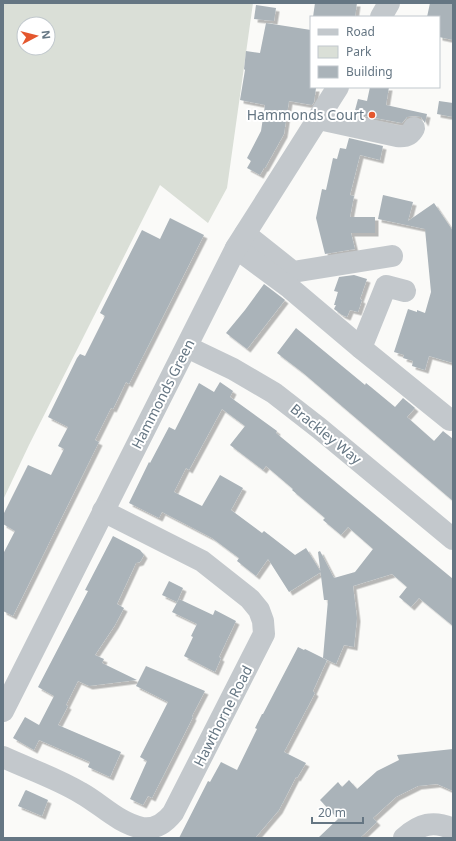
<svg xmlns="http://www.w3.org/2000/svg" width="456" height="841" font-family="'Noto Sans',sans-serif">
<style>
.green{fill:#dadfd7;fill-rule:evenodd}
.building{fill:#aab3b9;filter:url(#shadow)}
.lines{fill:none;stroke-linecap:round;stroke-linejoin:round}
.minor{stroke:#c3c8cc;stroke-width:22}
.poi-dot{fill:#e4572e;stroke:#fff;stroke-width:1.5}
.labels{text-anchor:middle;stroke-width:4;stroke-linejoin:round;paint-order:stroke}
.poi-label{font-size:14px;fill:#657683;stroke:#fff;text-anchor:end}
.street-label{font-size:14px;fill:#657683;stroke:#fff}
</style>
<defs>
<filter id="shadow"><feDropShadow dx="3.5" dy="3.5" stdDeviation="0" flood-color="#0004"/></filter>
</defs>
<rect width="100%" height="100%" fill="#fafaf8"/>
<path class="green" d="M 3,3 L 253,3 L 227,188 L 208,223 L 160,185 L 29,445 L 3,500 ZM 24,24 L 48,24 L 48,48 L 24,48 Z"/>
<g class="building">
<polygon points="315,3 357,3 355,17 313,17"/>
<polygon points="430,3 453,3 453,40 439,37 439,17 427,17"/>
<polygon points="256,5 276,8 274,21 254,19"/>
<polygon points="266,23 311,30 311,88 316,88 314,102 312,105 289,101 284,134 265,168 264,168 260,175 247,168 251,161 247,158 261,131 265,105 240,100 245,70 244,69 246,51 260,53"/>
<polygon points="370,87 389,87 386,105 427,114 425,123 421,117 414,116 407,117 402,123 354,114 358,99 367,101"/>
<polygon points="439,101 453,103 453,117 437,114"/>
<polygon points="349,138 383,146 380,160 360,155 350,195 354,196 350,217 375,217 375,233 351,233 355,249 325,254 316,218 322,189 326,190 333,158 337,159 340,148 346,149"/>
<polygon points="383,195 413,202 408,221 434,203 453,231 453,363 429,356 425,370 412,366 413,361 403,358 404,355 394,352 408,309 417,312 417,310 425,313 431,292 425,229 378,219"/>
<polygon points="170,218 204,235 129,384 126,382 113,409 111,408 95,440 99,442 13,616 3,611 3,554 15,531 3,524 3,515 28,465 51,475 64,449 58,446 68,427 48,417 77,358 80,354 85,356 105,316 100,313 142,230 160,239"/>
<polygon points="354,275 367,279 360,299 362,300 358,312 350,310 347,317 342,315 334,309 336,305 334,305 338,292 334,291 339,277"/>
<polygon points="264,284 285,300 247,349 226,333 245,310"/>
<polygon points="296,328 365,385 366,383 395,407 403,398 415,408 407,417 434,441 443,431 453,439 453,501 302,372 277,353"/>
<polygon points="220,382 233,391 230,397 277,431 276,433 453,579 453,626 419,598 411,607 399,597 407,587 392,574 353,586 357,618 354,647 344,645 336,664 323,658 328,600 324,600 318,552 320,551 334,578 355,572 373,549 348,527 341,535 323,520 325,518 292,490 293,489 266,466 263,470 230,445 245,426 222,409 189,470 186,468 174,492 202,506 220,475 243,488 231,510 262,533 264,531 295,555 306,548 321,572 289,592 268,559 256,576 237,561 239,558 212,538 162,512 159,518 129,503 149,462 150,463 169,427 175,430 199,383 214,392"/>
<polygon points="113,536 140,550 144,555 140,562 136,563 117,604 124,608 115,625 95,655 104,659 102,663 137,680 89,686 78,681 66,705 68,706 58,725 121,752 110,777 88,767 90,762 39,740 34,750 13,738 25,717 39,725 54,696 38,687 88,591 85,590"/>
<polygon points="169,581 183,588 177,602 162,595"/>
<polygon points="179,599 213,615 215,610 236,621 219,657 221,658 215,672 184,656 193,637 191,636 197,624 172,612"/>
<polygon points="298,647 304,650 305,649 327,660 313,691 315,693 284,752 306,763 297,778 296,777 279,810 255,838 179,838 208,781 210,782 221,762 237,770 257,729 255,728 262,714 263,714"/>
<polygon points="146,666 205,691 192,716 193,717 152,798 148,796 143,805 130,799 147,761 140,757 168,702 136,686"/>
<polygon points="453,749 453,791 437,784 418,786 396,797 373,818 377,822 360,838 318,838 338,819 320,800 338,782 342,787 349,780 357,789 377,771 399,760 397,755"/>
<polygon points="26,790 48,800 42,816 18,806 25,791"/>
</g>
<g class="lines">
<g class="minor">
<polyline points="381,17 389,3"/>
<path d="M 319,119 L 397,136 C 405,137 410,136 414,128"/>
<polyline points="245,234 293,272 392,256"/>
<polyline points="236,248 290,288 361,348 450,420"/>
<polyline points="187,347 233,369 274,393 319,428 453,539"/>
<polyline points="361,348 386,286 405,291"/>
<polyline points="3,711 236,248 338,87"/>
<path d="M 3,757 C 29,769 56,778 81,793 C 101,804 118,823 142,828 C 155,830 165,823 173,813 L 264,634 L 263,621 L 259,610 L 250,599 L 202,561 L 103,511"/>
<path d="M 404,838 C 420,824 433,820 453,829"/>
</g>
</g>
<circle class="poi-dot" cx="372" cy="115" r="4"/>
<g class="labels">
<g class="poi-label">
<text x="364" y="120">Hammonds Court</text>
</g>
<g class="street-label">
<text transform="translate(163 394) rotate(-63)" y="5">Hammonds Green</text>
<text transform="translate(326 434) rotate(39)" y="5">Brackley Way</text>
<text transform="translate(223 716) rotate(-63)" y="5">Hawthorne Road</text>
</g>
</g>
<rect width="456" height="841" fill="none" stroke="#657683" stroke-width="8"/>
<rect x="310" y="16" width="130" height="72" fill="#ffffff" stroke="#c1c8cd"/>
<rect x="318" y="29" width="20" height="6" fill="#c3c8cc" stroke="#c1c8cd"/>
<text x="346" y="36" font-size="12" fill="#657683">Road</text>
<rect x="318" y="46" width="20" height="12" fill="#dadfd7" stroke="#c1c8cd"/>
<text x="346" y="56" font-size="12" fill="#657683">Park</text>
<rect x="318" y="66" width="20" height="12" fill="#aab3b9" stroke="#c1c8cd"/>
<text x="346" y="76" font-size="12" fill="#657683">Building</text>
<g transform="translate(36 36) rotate(83)"><circle r="19" fill="#ffffff" stroke="#c1c8cd"/>
<path d="M0-3L7 15L0 10L-7 15Z" fill="#e4572e"/>
<text y="-6" font-size="11" font-weight="bold" text-anchor="middle" fill="#657683">N</text>
</g>
<path d="M312 817v6h51v-6" fill="none" stroke="#657683" stroke-width="2"/>
<text x="318" y="817" font-size="12" fill="#657683" stroke="#ffffff" stroke-width="3" paint-order="stroke">20 m</text>
</svg>
